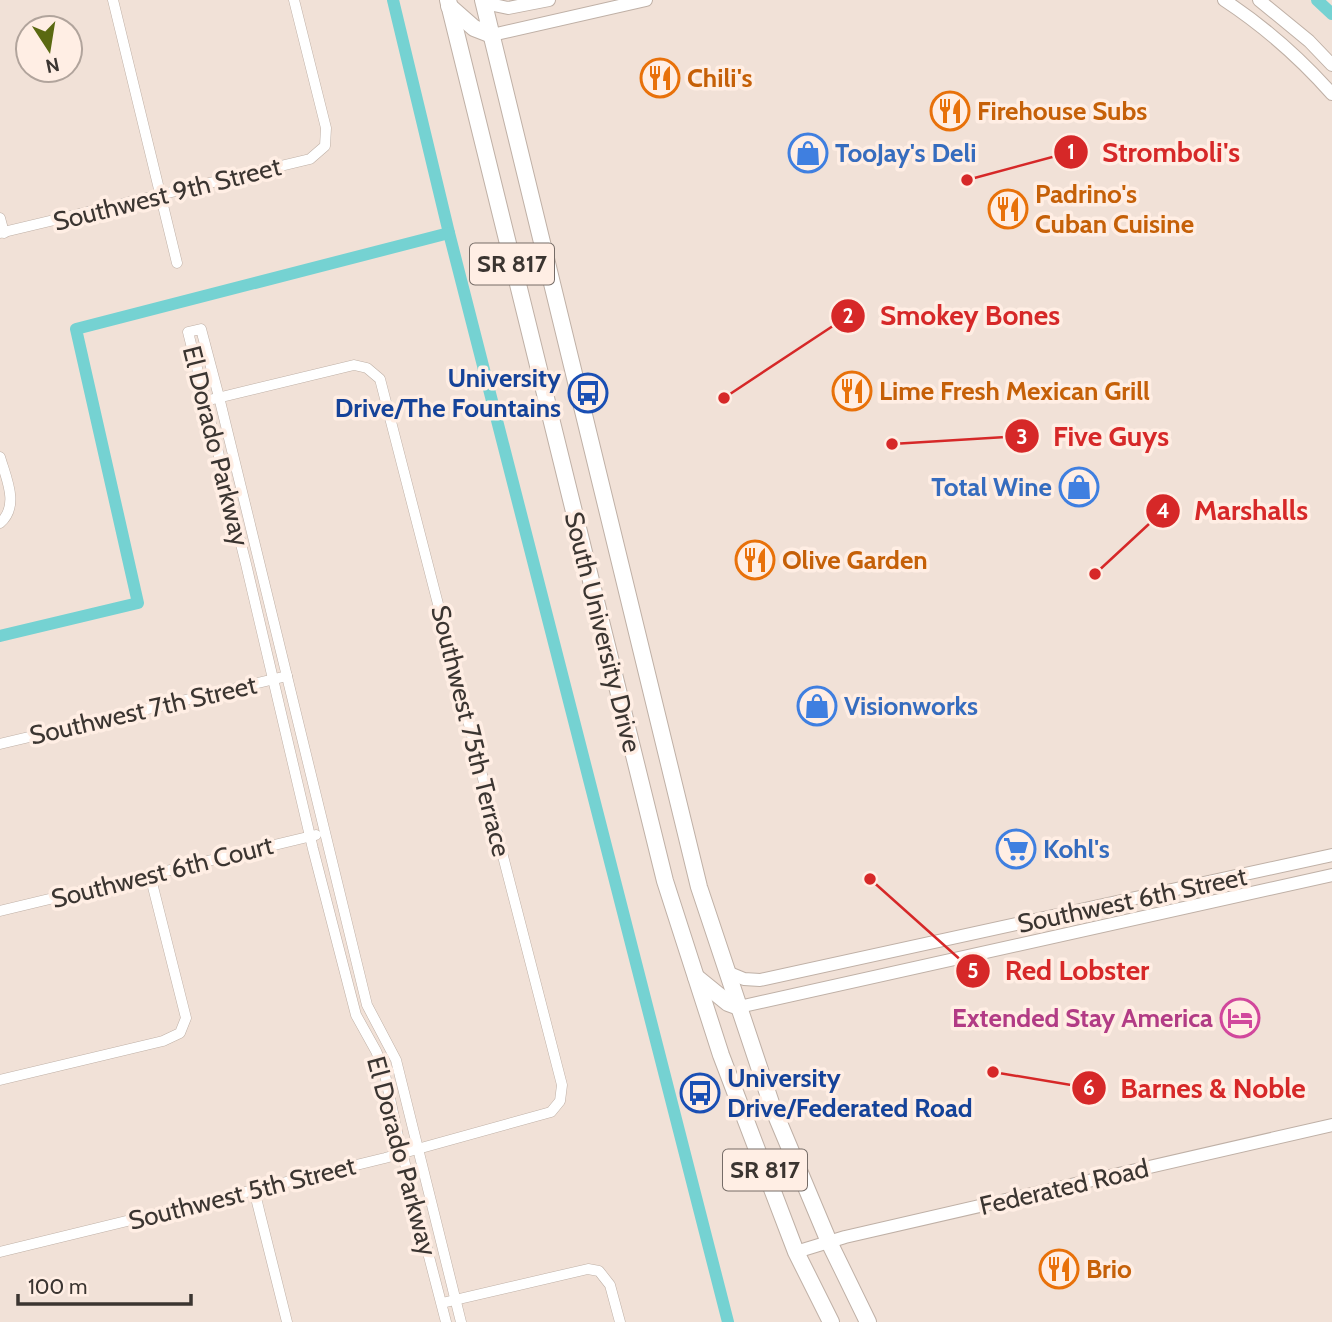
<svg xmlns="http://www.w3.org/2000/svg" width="1332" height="1322" font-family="Cabin,sans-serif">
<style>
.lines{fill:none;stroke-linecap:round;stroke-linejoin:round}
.canal{stroke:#75d2d2;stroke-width:12}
.minor-casing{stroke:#bfb0a6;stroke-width:11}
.tertiary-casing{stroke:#bfb0a6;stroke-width:14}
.primary-casing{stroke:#bfb0a6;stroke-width:18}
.minor{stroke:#fff;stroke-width:10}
.tertiary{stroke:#fff;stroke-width:12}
.primary{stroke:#fff;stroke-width:16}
.labels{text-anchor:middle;stroke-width:7;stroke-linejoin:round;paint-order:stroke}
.shield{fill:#ffeee4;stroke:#766c67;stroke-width:2}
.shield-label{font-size:24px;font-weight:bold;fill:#3b3531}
.food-label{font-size:26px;font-weight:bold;fill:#c56008;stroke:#ffeee4;text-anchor:start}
.shop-label{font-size:26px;font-weight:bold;fill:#366cbe;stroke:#ffeee4;text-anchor:start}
.street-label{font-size:26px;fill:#3b3531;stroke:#ffeee4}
.transit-label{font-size:26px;font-weight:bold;fill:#164399;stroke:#ffeee4;text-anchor:end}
.hotel-label{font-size:26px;font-weight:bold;fill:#b23c85;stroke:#ffeee4;text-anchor:end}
.leader{fill:none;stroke:#d62828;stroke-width:2.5}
.callout-dot{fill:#d62828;stroke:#ffeee4;stroke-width:2.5}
.mark-label{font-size:21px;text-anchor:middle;font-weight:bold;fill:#fff}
.callout-label{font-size:28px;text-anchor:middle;font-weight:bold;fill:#d62828;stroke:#ffeee4;stroke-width:7;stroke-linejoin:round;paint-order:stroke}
</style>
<rect width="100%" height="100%" fill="#f1e1d7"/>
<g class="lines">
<g class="canal">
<polyline points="393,0 449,233 728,1322"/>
<polyline points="1317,0 1332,14"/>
<polyline points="0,636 138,603 76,329 449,233"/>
</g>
<defs>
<g id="minor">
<polyline points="113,0 177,263"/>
<polyline points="0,218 4,233"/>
<polyline points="0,233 310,159 325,146 326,128 294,0"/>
<path d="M 0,457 C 6,478 20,506 0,523"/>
<polyline points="0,744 287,676"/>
<polyline points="0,911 316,835"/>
<polyline points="0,1080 163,1041 180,1033 186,1018 150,875"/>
<polyline points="254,1190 287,1322"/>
<polyline points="0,1252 385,1158 551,1112 560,1101 562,1085 380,379 367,368 354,365 205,401"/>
<polyline points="442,1303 588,1269 599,1271 610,1285 620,1322"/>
<polyline points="446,1322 399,1141 384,1070 376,1051 356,1015 313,849 246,564 188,332 201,329 219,397 367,1005 396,1060 461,1322"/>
</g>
<g id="tertiary">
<path d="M 1224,0 C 1265,27 1300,58 1332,94"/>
<polyline points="1259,0 1309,41 1332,65"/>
<polyline points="484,3 508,8 549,0"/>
<polyline points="492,35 646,0"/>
<polyline points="727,972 744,979 760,980 1332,855"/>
<polyline points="739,1007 1332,875"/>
<polyline points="796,1252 845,1237 1332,1125"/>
</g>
<g id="primary">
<polyline points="448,0 665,881 721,1055 796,1252 831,1322"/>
<polyline points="483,0 699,887 772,1106 829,1242 868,1322"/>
<polyline points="449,6 474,28 492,35"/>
<polyline points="696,977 728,1003 739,1007"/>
</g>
</defs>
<use href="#minor" class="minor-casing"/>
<use href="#tertiary" class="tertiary-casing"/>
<use href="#primary" class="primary-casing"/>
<use href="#minor" class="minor"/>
<use href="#tertiary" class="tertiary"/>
<use href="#primary" class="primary"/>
</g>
<defs>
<symbol id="restaurant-ring" viewBox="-11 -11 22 22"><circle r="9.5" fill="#ffeee4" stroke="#e8710a" stroke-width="1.5"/><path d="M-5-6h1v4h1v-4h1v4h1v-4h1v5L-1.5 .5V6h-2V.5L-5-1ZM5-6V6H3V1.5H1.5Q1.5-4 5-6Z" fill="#e8710a"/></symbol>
<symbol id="shop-ring" viewBox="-11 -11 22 22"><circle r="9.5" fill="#ffeee4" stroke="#3f7fe0" stroke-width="1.5"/><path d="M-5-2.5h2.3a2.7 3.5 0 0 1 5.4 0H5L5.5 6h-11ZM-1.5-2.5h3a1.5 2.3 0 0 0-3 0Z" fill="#3f7fe0"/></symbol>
<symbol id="bus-ring" viewBox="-11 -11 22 22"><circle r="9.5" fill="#ffeee4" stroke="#1a4fb4" stroke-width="1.5"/><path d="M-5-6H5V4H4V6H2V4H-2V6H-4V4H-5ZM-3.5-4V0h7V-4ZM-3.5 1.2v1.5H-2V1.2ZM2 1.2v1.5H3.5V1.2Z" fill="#1a4fb4"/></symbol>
<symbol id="supermarket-ring" viewBox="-11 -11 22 22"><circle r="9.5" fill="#ffeee4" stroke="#3f7fe0" stroke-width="1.5"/><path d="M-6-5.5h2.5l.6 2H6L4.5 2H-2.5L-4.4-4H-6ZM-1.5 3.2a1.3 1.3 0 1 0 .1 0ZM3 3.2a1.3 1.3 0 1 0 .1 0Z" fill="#3f7fe0"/></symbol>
<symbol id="hotel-ring" viewBox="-11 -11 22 22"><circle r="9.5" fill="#ffeee4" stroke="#d1479c" stroke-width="1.5"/><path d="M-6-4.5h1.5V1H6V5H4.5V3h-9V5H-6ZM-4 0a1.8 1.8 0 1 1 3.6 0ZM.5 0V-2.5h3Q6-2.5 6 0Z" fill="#d1479c"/></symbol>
</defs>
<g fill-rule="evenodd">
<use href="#restaurant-ring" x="638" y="56" width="44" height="44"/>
<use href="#restaurant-ring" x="928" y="89" width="44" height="44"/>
<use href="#shop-ring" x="786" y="131" width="44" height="44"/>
<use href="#restaurant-ring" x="986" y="187" width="44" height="44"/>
<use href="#restaurant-ring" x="830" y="369" width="44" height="44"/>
<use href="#bus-ring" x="566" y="371" width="44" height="44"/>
<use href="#shop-ring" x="1057" y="465" width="44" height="44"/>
<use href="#restaurant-ring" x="733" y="538" width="44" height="44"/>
<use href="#shop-ring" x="795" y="684" width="44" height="44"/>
<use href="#supermarket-ring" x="994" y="827" width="44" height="44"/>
<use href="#hotel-ring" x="1218" y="996" width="44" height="44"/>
<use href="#bus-ring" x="678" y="1071" width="44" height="44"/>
<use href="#restaurant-ring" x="1037" y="1247" width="44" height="44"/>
</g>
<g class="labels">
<g class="shield">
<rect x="470" y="243.5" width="84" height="41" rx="5"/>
<rect x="723" y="1149.5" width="84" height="41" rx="5"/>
</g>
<g class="shield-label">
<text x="512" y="272">SR 817</text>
<text x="765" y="1178">SR 817</text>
</g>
<g class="food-label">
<text x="687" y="87">Chili's</text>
<text x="977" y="120">Firehouse Subs</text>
<text x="1035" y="203">Padrino's<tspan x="1035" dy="30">Cuban Cuisine</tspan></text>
<text x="879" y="400">Lime Fresh Mexican Grill</text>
<text x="782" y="569">Olive Garden</text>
<text x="1086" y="1278">Brio</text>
</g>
<g class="shop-label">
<text x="835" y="162">TooJay's Deli</text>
<text x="1052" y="496" text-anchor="end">Total Wine</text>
<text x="844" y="715">Visionworks</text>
<text x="1043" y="858">Kohl's</text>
</g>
<g class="street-label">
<text transform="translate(167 194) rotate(-14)" y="9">Southwest 9th Street</text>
<text transform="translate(216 446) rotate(76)" y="9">El Dorado Parkway</text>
<text transform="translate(603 632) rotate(76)" y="9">South University Drive</text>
<text transform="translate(143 710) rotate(-13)" y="9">Southwest 7th Street</text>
<text transform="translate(471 731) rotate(76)" y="9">Southwest 75th Terrace</text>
<text transform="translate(162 872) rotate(-14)" y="9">Southwest 6th Court</text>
<text transform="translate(1132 900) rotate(-12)" y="9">Southwest 6th Street</text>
<text transform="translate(402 1156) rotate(75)" y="9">El Dorado Parkway</text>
<text transform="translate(1064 1187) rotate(-13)" y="9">Federated Road</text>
<text transform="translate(242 1193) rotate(-14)" y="9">Southwest 5th Street</text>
</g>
<g class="transit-label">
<text x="561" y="387">University<tspan x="561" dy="30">Drive/The Fountains</tspan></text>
<text x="727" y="1087" text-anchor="start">University<tspan x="727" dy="30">Drive/Federated Road</tspan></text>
</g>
<g class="hotel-label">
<text x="1213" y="1027">Extended Stay America</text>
</g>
</g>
<path class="leader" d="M967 180L1071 152M724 398L848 316M892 444L1022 436M1095 574L1163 511M870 879L973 971M993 1072L1089 1088"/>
<g class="callout-dot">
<circle cx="967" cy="180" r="7"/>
<circle cx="724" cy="398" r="7"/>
<circle cx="892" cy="444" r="7"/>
<circle cx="1095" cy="574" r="7"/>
<circle cx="870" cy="879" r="7"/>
<circle cx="993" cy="1072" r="7"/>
<circle cx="1071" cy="152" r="18"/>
<circle cx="848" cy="316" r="18"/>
<circle cx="1022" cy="436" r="18"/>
<circle cx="1163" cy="511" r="18"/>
<circle cx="973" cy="971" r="18"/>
<circle cx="1089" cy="1088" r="18"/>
</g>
<g class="mark-label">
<text x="1071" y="159">1</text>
<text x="848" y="323">2</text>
<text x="1022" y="444">3</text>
<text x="1163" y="518">4</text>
<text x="973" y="978">5</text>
<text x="1089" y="1095">6</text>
</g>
<g class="callout-label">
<text x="1171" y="162">Stromboli's</text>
<text x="970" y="325">Smokey Bones</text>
<text x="1111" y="446">Five Guys</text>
<text x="1251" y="520">Marshalls</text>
<text x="1077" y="980">Red Lobster</text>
<text x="1213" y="1098">Barnes &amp; Noble</text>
</g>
<g transform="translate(49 49) rotate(168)"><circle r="33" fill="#ffeee4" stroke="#b1a49c" stroke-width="2"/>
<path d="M0-5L12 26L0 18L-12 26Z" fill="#5a6911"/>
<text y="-10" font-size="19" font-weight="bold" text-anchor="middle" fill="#3b3531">N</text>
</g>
<path d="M18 1294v10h173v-10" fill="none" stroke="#3b3531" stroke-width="3.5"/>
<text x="28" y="1294" font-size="21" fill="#3b3531" stroke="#ffeee4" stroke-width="5" paint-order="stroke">100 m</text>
</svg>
